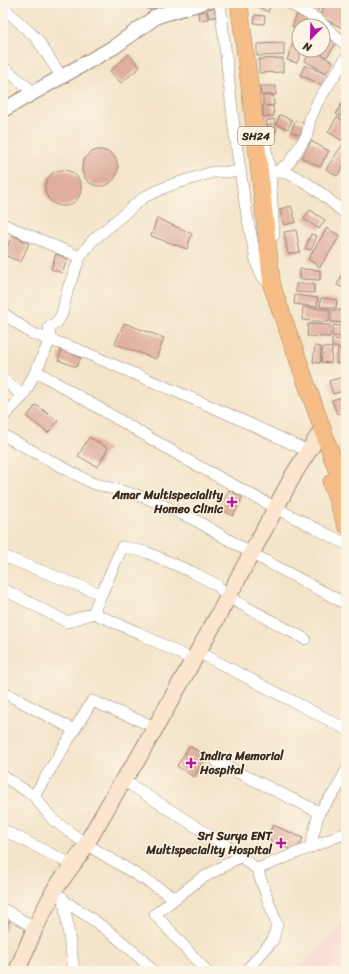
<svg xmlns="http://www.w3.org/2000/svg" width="349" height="974" font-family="Sriracha,sans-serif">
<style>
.built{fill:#f7d0cf}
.building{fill:#dfae9e}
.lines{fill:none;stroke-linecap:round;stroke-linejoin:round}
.minor-casing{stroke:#988774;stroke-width:12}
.tertiary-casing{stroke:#988774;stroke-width:16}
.secondary-casing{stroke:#988774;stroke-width:18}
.primary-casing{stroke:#988774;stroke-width:18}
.minor{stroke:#fff;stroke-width:11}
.tertiary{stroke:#fff;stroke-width:14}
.secondary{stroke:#fbe5cf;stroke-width:16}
.primary{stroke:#f6be86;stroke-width:17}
.poi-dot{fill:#b5179e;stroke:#fcf5e5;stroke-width:1.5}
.labels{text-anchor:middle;stroke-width:3;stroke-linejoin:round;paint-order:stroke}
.shield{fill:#fcf5e5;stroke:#75675a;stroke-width:1}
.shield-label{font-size:11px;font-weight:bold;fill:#3b2a1e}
.poi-label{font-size:12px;font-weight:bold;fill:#3b2a1e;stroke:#fcf5e5;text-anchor:end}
</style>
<rect width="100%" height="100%" fill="#fcf5e5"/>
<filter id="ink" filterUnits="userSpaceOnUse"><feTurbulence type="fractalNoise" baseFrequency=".025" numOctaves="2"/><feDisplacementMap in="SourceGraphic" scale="8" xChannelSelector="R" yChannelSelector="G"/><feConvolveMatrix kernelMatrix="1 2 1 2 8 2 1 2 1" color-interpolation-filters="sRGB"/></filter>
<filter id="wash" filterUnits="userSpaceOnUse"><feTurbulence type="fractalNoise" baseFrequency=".012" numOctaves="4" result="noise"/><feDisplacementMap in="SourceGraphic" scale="16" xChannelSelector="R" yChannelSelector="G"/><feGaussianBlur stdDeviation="0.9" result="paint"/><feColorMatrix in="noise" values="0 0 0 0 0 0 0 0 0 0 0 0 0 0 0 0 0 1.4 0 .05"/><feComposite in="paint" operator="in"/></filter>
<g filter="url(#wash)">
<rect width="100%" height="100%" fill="#f4e4c9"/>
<polygon class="built" points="346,921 346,971 295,971 318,948"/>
<g id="blocks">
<g class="building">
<polygon points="147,3 158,3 162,5 157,14 145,7"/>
<polygon points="249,3 271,3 268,12"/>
<polygon points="295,3 322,3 316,14"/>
<polygon points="326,3 341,3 346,5 346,21 342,28 319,16"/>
<polygon points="214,8 216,17 209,18 207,9"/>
<polygon points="206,11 208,19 199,20 198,12"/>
<polygon points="297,14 311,20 310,26 299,26 299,29 292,26"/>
<polygon points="255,15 265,16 264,24 254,23"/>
<polygon points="323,35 336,43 327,57 315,50 323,50"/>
<polygon points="293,42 299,45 299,50 302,50 297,63 287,60"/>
<polygon points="284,43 284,55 257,56 257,44"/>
<polygon points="311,50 333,62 326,73 305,61"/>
<polygon points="129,54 140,67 121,83 110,71"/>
<polygon points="283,58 283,72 259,73 259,59"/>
<polygon points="305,65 328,75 324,86 300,75"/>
<polygon points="260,86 276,86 276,95 261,95"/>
<polygon points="273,95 274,105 266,106 273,106 274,116 263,117 263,96"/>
<polygon points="342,103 346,105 346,119 336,114"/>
<polygon points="280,115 292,120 288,129 276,124"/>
<polygon points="337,117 346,122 346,143 328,132"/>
<polygon points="274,119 277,131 269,133 266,121"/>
<polygon points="295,121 307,124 303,136 291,132"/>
<polygon points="311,141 329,151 320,167 302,158"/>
<polygon points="343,144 346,146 346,163 337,176 326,169"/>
<circle cx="100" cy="168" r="18"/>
<circle cx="63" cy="188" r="18"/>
<polygon points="291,206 296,222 284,225 280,209"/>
<polygon points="310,210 325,220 319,229 304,219"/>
<polygon points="157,218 192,234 187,249 151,236"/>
<polygon points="327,228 340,236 320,267 308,259"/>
<polygon points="296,230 300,252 288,254 284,232"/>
<polygon points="311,234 317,236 311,250 305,248"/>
<polygon points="12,235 29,243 21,262 4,255"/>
<polygon points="56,254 68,258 62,273 51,269"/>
<polygon points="346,266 346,289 337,285"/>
<polygon points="300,269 320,270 320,280 300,279"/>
<polygon points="296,284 314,284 314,293 296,292"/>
<polygon points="295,295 318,298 317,307 294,304"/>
<polygon points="321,298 337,300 336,308 320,307"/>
<polygon points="303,307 330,310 329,322 302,320"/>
<polygon points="332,310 346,310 346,323 331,322"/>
<polygon points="124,323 164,338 156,359 115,344"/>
<polygon points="308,324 330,325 330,337 307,336"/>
<polygon points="333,325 346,327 346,337 332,336"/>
<polygon points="332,339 346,340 346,348 332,347"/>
<polygon points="315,346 321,347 320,363 313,362"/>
<polygon points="323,347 332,348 331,363 321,362"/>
<polygon points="62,349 81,358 76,367 58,360"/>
<polygon points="338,349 346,350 346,364 336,363"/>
<polygon points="346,376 346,390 333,394 329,381"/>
<polygon points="346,396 346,411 337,414 332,400"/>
<polygon points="36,405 58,421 48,433 27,417"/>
<polygon points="89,437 108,448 98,467 78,456"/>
<polygon points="229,490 242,497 233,516 220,509"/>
<polygon points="189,746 207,756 194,777 177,766"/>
<polygon points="273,825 303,838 296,852 267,839"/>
<polygon points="3,914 11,918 3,934"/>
</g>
</g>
</g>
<g filter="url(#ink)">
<use href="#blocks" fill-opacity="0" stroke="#988774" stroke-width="1"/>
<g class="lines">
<defs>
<g id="minor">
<polyline points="220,3 235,136 246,210 257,265 262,276 272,286"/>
<polyline points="289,3 317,19 346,45"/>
<polyline points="3,7 37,39 61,76"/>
<polyline points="3,67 33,92"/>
<polyline points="263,133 270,173"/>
<polyline points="276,172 289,163 307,135 310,119 318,101 346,58"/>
<polyline points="3,224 80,257"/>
<path d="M 274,235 L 270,173 C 295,166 328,200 346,214"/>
<polyline points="3,313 31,333 79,350 226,413 308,451"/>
<polyline points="36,371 189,461 276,508 346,544"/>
<polyline points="3,379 23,396"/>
<polyline points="3,417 23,396 36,371 50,340 49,328 57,322 62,314 68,288 80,257 92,241 144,197 168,186 213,172 240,172"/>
<polyline points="3,435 92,483 147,498 197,521 251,553 346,604"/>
<polyline points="3,556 101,594"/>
<polyline points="3,589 67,622 93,613"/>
<polyline points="198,652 346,729"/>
<polyline points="193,660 137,632 93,613 122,547 146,552 192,572 217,585 228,597 305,639"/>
<polyline points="3,692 74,730"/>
<polyline points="217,762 319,812"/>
<polyline points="3,776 34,796 53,820 86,844 175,898"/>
<polyline points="123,780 231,849 257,869 277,925 273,940 246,971"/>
<polyline points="34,796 92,701 155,727"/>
<polyline points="3,830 73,865"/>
<polyline points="310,848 319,812 336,790 346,771"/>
<polyline points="257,869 346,833"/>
<polyline points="62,897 64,901 74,971"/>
<path d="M 64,901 C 97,921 127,943 153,971"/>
<polyline points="3,909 35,928"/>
<polyline points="206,971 155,914 199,880 241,856"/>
</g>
<polyline id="tertiary" points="3,110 114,47 157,16 201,3"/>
<polyline id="secondary" points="17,971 35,928 55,889 81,853 123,780 136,762 213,625 295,472 322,430"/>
<g id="primary">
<polyline points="239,3 254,120 272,286 346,496"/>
<polyline points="331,483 346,525"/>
</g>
</defs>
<use href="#minor" class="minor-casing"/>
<use href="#tertiary" class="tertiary-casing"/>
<use href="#secondary" class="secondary-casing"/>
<use href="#primary" class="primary-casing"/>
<use href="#minor" class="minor"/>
<use href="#tertiary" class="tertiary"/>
<use href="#secondary" class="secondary"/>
<use href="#primary" class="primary"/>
</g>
</g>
<g class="poi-dot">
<path d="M230 496h4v4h4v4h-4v4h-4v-4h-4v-4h4z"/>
<path d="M189 757h4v4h4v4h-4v4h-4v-4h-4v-4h4z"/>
<path d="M279 837h4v4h4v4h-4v4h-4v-4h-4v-4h4z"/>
</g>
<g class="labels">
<rect class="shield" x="238" y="127" width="36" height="18" rx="3"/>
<g class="shield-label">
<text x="256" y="140">SH24</text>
</g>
<g class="poi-label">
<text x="223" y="499">Amar Multispeciality<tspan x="223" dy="14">Homeo Clinic</tspan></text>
<text x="200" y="760" text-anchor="start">Indira Memorial<tspan x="200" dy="14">Hospital</tspan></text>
<text x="272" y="840">Sri Surya ENT<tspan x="272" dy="14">Multispeciality Hospital</tspan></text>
</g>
</g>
<rect width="349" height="974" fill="none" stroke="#fcf5e5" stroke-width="16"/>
<g transform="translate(311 38) rotate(203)"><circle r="19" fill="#fcf5e5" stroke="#afa495"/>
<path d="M0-3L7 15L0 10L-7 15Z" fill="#b5179e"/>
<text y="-6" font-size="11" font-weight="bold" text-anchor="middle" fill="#3b2a1e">N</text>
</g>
</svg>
